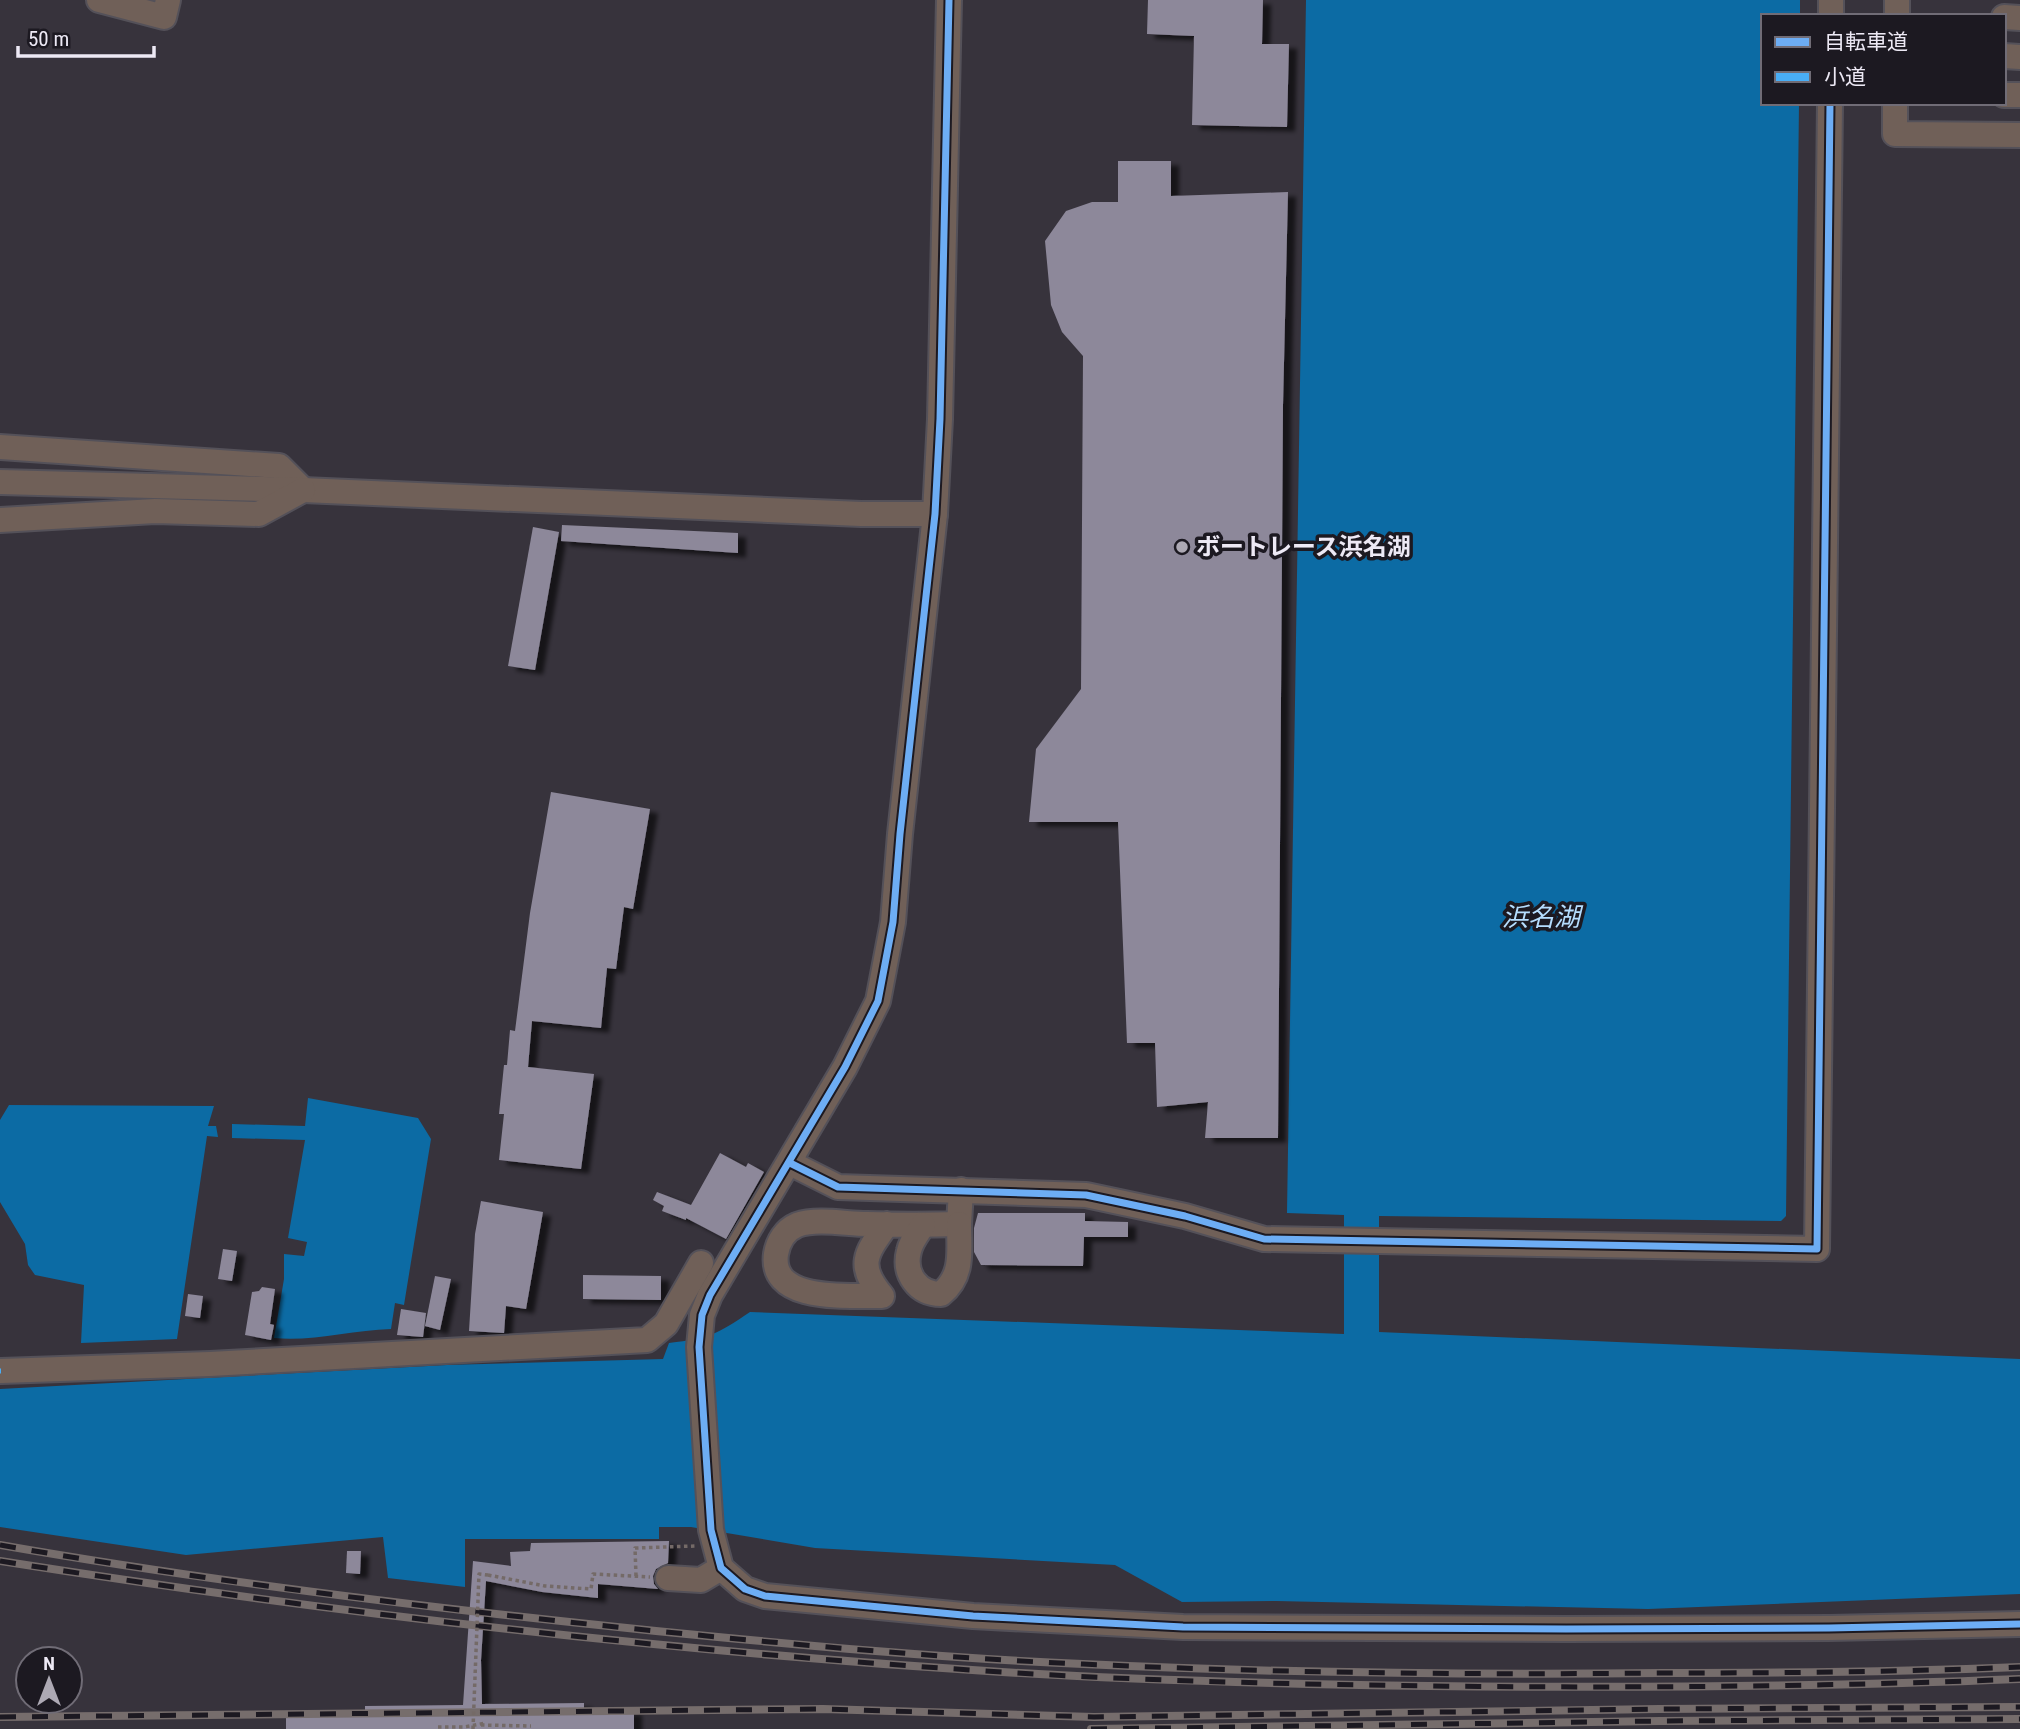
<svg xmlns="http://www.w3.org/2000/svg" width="2020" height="1729" font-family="'Roboto Condensed','Noto Sans JP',sans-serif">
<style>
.water{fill:#0c6ba4}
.building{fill:#8d889a;filter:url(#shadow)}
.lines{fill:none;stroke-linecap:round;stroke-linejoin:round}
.minor-casing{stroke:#545159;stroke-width:28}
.path{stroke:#746a67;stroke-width:3.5;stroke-dasharray:3.5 3.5;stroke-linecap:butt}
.minor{stroke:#706058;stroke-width:24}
.rail-casing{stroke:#766d6c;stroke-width:8}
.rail{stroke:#1c1921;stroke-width:5;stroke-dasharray:16;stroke-linecap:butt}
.path-bridge{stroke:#746a67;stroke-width:3.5;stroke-dasharray:3.5 3.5;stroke-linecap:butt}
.quiet{stroke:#49aef6;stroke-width:5;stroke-dasharray:10 5;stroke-linecap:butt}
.cycleway-casing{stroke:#1c1921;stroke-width:11}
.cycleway{stroke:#6dadf4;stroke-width:7}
.poi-dot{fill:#ada9b4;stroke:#1c1921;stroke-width:2.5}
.labels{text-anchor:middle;stroke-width:7;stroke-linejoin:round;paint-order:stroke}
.poi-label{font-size:24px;font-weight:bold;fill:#ede9f5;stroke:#1c1921;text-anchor:start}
.water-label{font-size:26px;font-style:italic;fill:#b5ddfe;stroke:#1c1921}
</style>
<defs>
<filter id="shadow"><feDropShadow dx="8" dy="4.5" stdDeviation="2" flood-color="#0009"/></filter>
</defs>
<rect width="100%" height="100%" fill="#37333c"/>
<g class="water">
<path d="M 1306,0 L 1800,0 L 1800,16 L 1763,16 L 1763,103 L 1799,103 L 1786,1216 L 1781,1221 L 1379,1216 L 1379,1332 L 2020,1359 L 2020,1594 L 1648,1609 L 1276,1601 L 1182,1602 L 1115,1565 L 815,1548 L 691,1527 L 659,1527 L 659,1539 L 465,1539 L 465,1587 L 388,1578 L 383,1537 L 186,1555 L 0,1527 L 0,1389 L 447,1365 L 663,1359 L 669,1343 C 710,1338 716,1335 750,1312 L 1344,1334 L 1344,1215 L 1287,1213 Z"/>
<path d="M 308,1098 L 418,1118 L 431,1139 L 404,1305 L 395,1303 L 391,1329 C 352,1330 311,1342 274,1338 L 284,1279 L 284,1254 L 304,1256 L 307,1242 L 288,1238 L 305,1140 L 232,1138 L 232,1124 L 305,1126 Z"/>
<polygon points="9,1105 214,1106 208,1126 216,1126 218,1137 207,1136 177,1339 81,1343 84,1285 35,1275 28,1265 25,1244 0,1202 0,1120"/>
</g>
<g class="building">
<polygon points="1148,0 1263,0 1262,44 1289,44 1287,127 1192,125 1194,36 1147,34"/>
<polygon points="1118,161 1171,161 1171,196 1288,192 1283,405 1278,1138 1205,1138 1208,1102 1157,1107 1155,1043 1127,1043 1118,822 1029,822 1036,749 1081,689 1083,356 1062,332 1051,305 1045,241 1066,211 1092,202 1118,202"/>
<polygon points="562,525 738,533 738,553 561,541"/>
<polygon points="533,527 559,532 535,670 508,666"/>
<polygon points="551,792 650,809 633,909 624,907 616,969 607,968 601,1028 532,1021 528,1067 594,1074 581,1169 499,1160 504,1114 499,1114 504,1065 507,1065 510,1030 515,1031 530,913"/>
<polygon points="720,1153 746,1167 748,1163 764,1172 726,1239 686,1218 686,1220 662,1211 664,1206 653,1200 657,1192 691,1205"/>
<polygon points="481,1201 543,1212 526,1309 506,1306 504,1333 469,1331 475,1234"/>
<polygon points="978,1213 1085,1213 1085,1221 1128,1222 1128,1237 1084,1237 1083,1266 981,1265 974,1252 974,1228"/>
<polygon points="223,1249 237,1251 232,1281 218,1279"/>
<polygon points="583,1275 661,1276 661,1300 583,1299"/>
<polygon points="435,1276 451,1279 440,1330 425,1326"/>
<polygon points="262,1287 275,1289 270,1324 274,1325 271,1340 245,1335 252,1292 259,1291"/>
<polygon points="188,1294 203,1296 200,1318 185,1316"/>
<polygon points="401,1309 426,1313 423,1337 397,1335"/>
<polygon points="669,1541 668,1563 656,1569 653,1576 654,1584 658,1589 598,1584 598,1598 542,1592 486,1581 481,1660 482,1704 584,1703 584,1711 634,1710 634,1729 286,1729 286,1713 365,1713 365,1706 463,1705 473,1561 511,1566 510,1552 530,1551 531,1543"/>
<polygon points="347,1551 361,1551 360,1574 346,1573"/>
</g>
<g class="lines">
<defs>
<g id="minor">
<polyline points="99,0 164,17 168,0"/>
<polyline points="949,0 940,419 935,514 900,834 893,922 878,1001 845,1067 710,1295 702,1315 699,1347 711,1530 721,1568 745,1589 765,1596 973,1616 1183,1627 1566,1629 1829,1628 2020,1624"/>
<polyline points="1831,16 1831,0"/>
<polyline points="1897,16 1897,0"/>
<polyline points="2004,17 2020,18"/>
<polyline points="2004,56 2020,57"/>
<polyline points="2004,95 2020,95"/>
<polyline points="1895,103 1895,134 2020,135"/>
<polyline points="0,447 279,466 303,490"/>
<polyline points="0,482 303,490 861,514 935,514"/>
<polyline points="0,520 155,511 259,514 303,490"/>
<polyline points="790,1163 838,1187 1086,1195 1185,1216 1264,1239 1817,1249 1830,103"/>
<path d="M 887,1224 C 866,1253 856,1265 882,1296 C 852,1295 769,1304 776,1254 C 778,1242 785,1230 797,1225 C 818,1218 846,1224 867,1224 C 898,1225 929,1225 959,1224 L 961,1190"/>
<path d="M 923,1225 C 918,1233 911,1241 909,1251 C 903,1274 918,1294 941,1294 C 964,1275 959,1252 959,1224"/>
<polyline points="1,1371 210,1364 647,1340 666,1324 701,1263"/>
<polyline points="668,1578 701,1580 721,1568"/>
</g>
</defs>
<use href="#minor" class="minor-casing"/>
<g class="path">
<polyline points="488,1575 545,1586 591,1589 593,1574 650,1577"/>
<polyline points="636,1576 635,1548 695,1546"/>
<polyline points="481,1725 531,1726"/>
<polyline points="438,1727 464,1727 486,1723"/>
</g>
<use href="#minor" class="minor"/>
<defs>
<g id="rail">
<path d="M 0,1545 C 218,1583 437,1609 656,1631 C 798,1645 940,1658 1083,1664 C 1276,1673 1470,1675 1664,1673 C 1782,1673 1901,1672 2020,1667"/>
<path d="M 0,1561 C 332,1613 666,1651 1002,1672 C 1144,1681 1287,1684 1429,1686 C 1626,1688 1823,1687 2020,1679"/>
<polyline points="0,1717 823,1709 1094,1717 1659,1709 2020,1707"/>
<polyline points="1091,1729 1660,1721 2020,1719"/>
</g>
</defs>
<use href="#rail" class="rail-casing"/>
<use href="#rail" class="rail"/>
<polyline class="path-bridge" points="473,1729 479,1574 488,1575"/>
<polyline class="quiet" points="0,1371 1,1371"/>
<defs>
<g id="cycleway">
<polyline points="949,0 940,419 935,514 900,834 893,922 878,1001 845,1067 710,1295 702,1315 699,1347 711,1530 721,1568 745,1589 765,1596 973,1616 1183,1627 1566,1629 1829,1628 2020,1624"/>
<polyline points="790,1163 838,1187 1086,1195 1185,1216 1264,1239 1817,1249 1830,103"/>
</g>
</defs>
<use href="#cycleway" class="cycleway-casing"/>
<use href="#cycleway" class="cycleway"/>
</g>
<circle class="poi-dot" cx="1182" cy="547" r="7"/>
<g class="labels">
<g class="poi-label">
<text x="1196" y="555">ボートレース浜名湖</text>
</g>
<g class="water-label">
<text x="1541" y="926">浜名湖</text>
</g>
</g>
<rect x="1761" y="14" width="245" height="91" fill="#1c1921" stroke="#706c76" stroke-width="2"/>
<rect x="1775" y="37" width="35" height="10" fill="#6dadf4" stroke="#706c76" stroke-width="2"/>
<text x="1824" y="49" font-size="21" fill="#ede9f5">自転車道</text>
<rect x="1775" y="72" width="35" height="10" fill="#49aef6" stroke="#706c76" stroke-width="2"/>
<text x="1824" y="84" font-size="21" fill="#ede9f5">小道</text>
<g transform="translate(49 1680)"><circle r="33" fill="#1c1921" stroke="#706c76" stroke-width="2"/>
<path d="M0-5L12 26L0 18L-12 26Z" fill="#ada9b4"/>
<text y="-10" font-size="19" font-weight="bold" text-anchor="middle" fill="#ede9f5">N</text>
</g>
<path d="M18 46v10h136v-10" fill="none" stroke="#ede9f5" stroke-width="3.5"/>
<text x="28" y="46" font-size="21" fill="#ede9f5" stroke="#1c1921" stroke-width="5" paint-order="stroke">50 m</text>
</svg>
